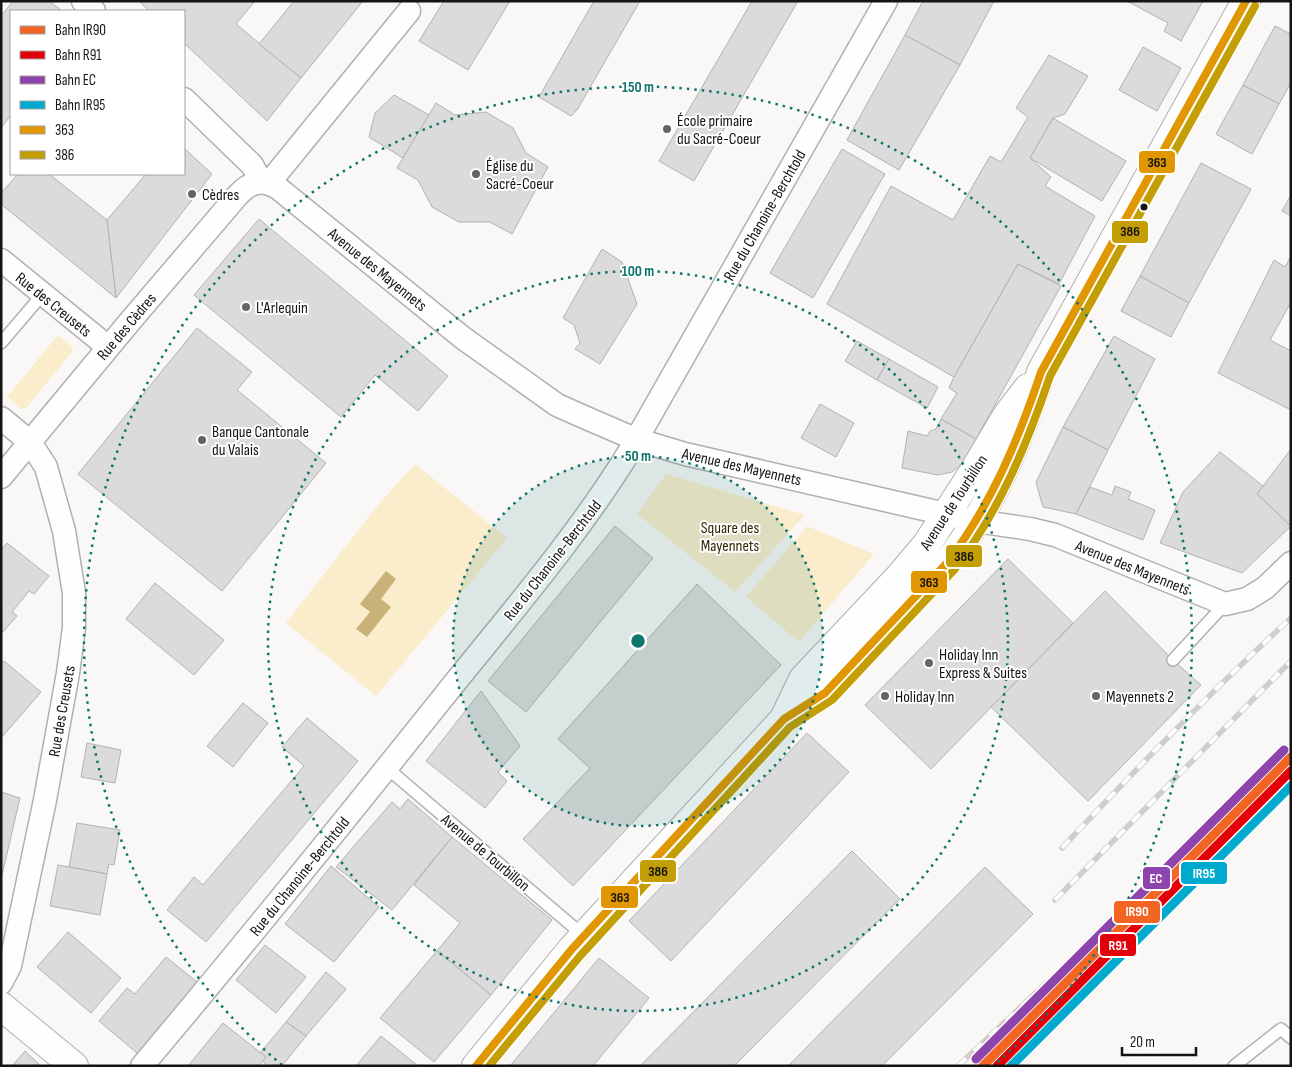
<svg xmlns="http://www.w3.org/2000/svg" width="1292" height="1067" font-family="'Sofia Sans Condensed',sans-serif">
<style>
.green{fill:#fbeccb}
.water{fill:#c9b279}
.building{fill:#dcdbdb;stroke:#b2b2b1}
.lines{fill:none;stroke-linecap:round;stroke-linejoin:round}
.lane-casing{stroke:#b2b0af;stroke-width:14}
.street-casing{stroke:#b2b0af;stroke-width:25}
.secondary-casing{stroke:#b2b0af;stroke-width:30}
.primary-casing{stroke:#b2b0af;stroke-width:30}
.lane{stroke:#fefefe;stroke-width:11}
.street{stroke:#fefefe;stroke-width:22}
.secondary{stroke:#fefefe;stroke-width:28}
.primary{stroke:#fefefe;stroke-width:28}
.rail-casing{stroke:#cececd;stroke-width:5.5}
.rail{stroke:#fff;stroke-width:4;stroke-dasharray:11;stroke-linecap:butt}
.bus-1-casing{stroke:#fff;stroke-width:11}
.bus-2-casing{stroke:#fff;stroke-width:11}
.bus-1{stroke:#e09702;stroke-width:8}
.bus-2{stroke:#c49e05;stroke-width:8}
.rail-1-casing{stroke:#fff;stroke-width:12}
.rail-2-casing{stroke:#fff;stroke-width:12}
.rail-3-casing{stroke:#fff;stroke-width:12}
.rail-4-casing{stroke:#fff;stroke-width:12}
.rail-1{stroke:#f26522;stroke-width:9}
.rail-2{stroke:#e30009;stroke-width:9}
.rail-3{stroke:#8e44ad;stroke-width:9}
.rail-4{stroke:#00a9ce;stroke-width:9}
.ring{fill:none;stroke:#0f766e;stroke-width:2.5;stroke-dasharray:2.5 5}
.poi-dot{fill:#656462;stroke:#fff;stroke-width:2}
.bus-dot{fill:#151413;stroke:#fff;stroke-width:2}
.labels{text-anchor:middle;stroke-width:4;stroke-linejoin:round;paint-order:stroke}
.poi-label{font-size:16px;fill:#151413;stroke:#fff;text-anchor:start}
.street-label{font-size:16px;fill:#151413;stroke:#fff}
.park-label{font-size:16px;fill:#352703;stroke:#fff}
.centre{fill:#0f766e;stroke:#fff;stroke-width:2.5}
.ring-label{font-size:15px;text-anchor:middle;font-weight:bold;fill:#0f766e;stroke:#fff;stroke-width:4;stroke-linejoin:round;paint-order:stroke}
.line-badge{stroke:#fff;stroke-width:2}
.badge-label{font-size:14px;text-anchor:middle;font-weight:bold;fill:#fff}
.pale-badge-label{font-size:14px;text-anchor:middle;font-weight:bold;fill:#111}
</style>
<rect width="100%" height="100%" fill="#f9f8f6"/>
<g class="green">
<polygon points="58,335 72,347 73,351 26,408 21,409 7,397"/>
<polygon points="415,464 507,538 376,696 286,623 378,505"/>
<polygon points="666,474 805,515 735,592 637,514"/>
<polygon points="807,526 874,554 799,642 746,597"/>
</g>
<polygon class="water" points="386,571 396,579 381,599 391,607 367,637 356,629 370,612 360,604"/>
<g class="building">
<polygon points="13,1 49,1 62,11 11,11 11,115 1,128 1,12 3,14"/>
<polygon points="139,1 255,1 236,24 301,78 267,121 184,43 184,11 149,11"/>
<polygon points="294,1 363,1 301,78 259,44"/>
<polygon points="444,1 510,1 468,70 419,41"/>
<polygon points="594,1 640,1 577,110 571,116 539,97"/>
<polygon points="752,1 798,1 694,181 659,161"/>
<polygon points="923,1 994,1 960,65 905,35"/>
<polygon points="1127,1 1203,1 1181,41 1164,31 1168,23"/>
<polygon points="1275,26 1291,34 1291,83 1279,104 1243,85"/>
<polygon points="905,35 960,65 899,170 847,140"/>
<polygon points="1143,47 1181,68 1157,111 1119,90"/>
<polygon points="1049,55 1088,76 1065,114 1053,118 1030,158 1051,177 1045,186 1095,216 1059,284 1018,264 954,377 827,304 891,186 953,220 990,156 1001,162 1028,117 1016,108"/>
<polygon points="1243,85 1279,104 1252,154 1216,134"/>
<polygon points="394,95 429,115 403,158 369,137 375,113"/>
<polygon points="436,103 455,115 486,112 513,128 526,153 548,167 512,234 490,222 459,222 432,207 418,180 397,168"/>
<polygon points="1053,118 1126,161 1102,201 1030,158"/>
<polygon points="184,148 212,174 116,298 107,220 146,174 184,174"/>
<polygon points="842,149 885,174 813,298 770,273"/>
<polygon points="1201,163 1251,189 1189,303 1140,276"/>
<polygon points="18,174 49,174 107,220 116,298 1,204 1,193"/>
<polygon points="1291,195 1291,216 1282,211"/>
<polygon points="259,219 448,376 418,411 375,375 341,417 194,295"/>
<polygon points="602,249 622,262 637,304 600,364 575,349 580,343 574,325 563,318"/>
<polygon points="1291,256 1291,302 1270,340 1291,351 1291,410 1218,373 1274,260 1285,267"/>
<polygon points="1018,264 1061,286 976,439 941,419 957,393 949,388 954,377"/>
<polygon points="1140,276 1189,303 1171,337 1121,311"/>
<polygon points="197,328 252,372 237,390 326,463 222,591 78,474"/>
<polygon points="1114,336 1155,359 1108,450 1063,427"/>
<polygon points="857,341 889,359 877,380 845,361"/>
<polygon points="889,359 938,387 927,408 877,380"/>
<polygon points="820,404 854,423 836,457 801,438"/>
<polygon points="941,419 976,439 962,464 952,472 938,475 902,468 908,431 927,436 930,431 936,429"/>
<polygon points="1063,427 1108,450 1076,514 1043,507 1036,482"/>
<polygon points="1291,449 1291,526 1257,494"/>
<polygon points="1220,452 1263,486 1257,494 1291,526 1242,573 1160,543 1183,492"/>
<polygon points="1115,486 1131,492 1128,499 1155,510 1143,540 1076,514 1090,487 1112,495"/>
<polygon points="615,526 653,558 526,712 488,681"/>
<polygon points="7,543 49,576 34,594 29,591 12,612 17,616 2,633 1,550"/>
<polygon points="1008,559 1073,623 931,769 865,705"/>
<polygon points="155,583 224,640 194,675 126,619"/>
<polygon points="697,584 781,665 573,886 523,839 590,768 558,739"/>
<polygon points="1105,591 1173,660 1201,685 1088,801 991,707"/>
<polygon points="4,661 41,692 1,738 1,663"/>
<polygon points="481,691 520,746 498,772 507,781 485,808 426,761"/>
<polygon points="243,703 268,723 233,767 207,746"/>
<polygon points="307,718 358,761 206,942 167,910 194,877 203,885 304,766 282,747"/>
<polygon points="807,733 849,772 671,961 629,921"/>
<polygon points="87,743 121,750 115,783 81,777"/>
<polygon points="1,792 20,798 2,875 1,874"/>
<polygon points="408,799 452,837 392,910 336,867 392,802 400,809"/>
<polygon points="77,823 120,830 114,865 109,864 107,874 69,867"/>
<polygon points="452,837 552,920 491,995 437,951 460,923 414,885"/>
<polygon points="852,851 900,899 734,1066 640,1066"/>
<polygon points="58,865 107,874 100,915 50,906"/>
<polygon points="331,866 379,907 334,962 285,924"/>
<polygon points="985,867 1033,914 882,1066 788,1066"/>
<polygon points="68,932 121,978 91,1013 37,967"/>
<polygon points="265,945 306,977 276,1013 236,980"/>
<polygon points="437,951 491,995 434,1062 380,1018"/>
<polygon points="166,957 197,982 138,1054 99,1021 127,988 135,994"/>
<polygon points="599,958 649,998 593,1066 510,1066"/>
<polygon points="326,972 346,989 306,1036 286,1022"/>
<polygon points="286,1022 306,1036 282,1066 268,1066 262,1061 266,1057 260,1053"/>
<polygon points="223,1023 266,1057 259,1066 188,1066"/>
<polygon points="381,1036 418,1066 356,1066"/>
<polygon points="25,1051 41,1066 12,1066"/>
</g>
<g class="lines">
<defs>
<g id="lane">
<polyline points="1,343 42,295"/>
<polyline points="1173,660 1225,604"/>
<polyline points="387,768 584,936"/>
<polyline points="1234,1066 1281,1029 1291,1038"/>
</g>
<g id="street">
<polyline points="83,1 94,11"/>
<polyline points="184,99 252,165 257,174 257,183"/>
<polyline points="269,183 409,11"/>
<polyline points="1,260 108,347"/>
<polyline points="1,418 30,442 46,467 64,531 74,593 74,628 68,673 45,800 10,966 1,983"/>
<path d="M 1,477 L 132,319 L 237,196 C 250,182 261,178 278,188 L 463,338 L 557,405 L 584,417 L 635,439 L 685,454 L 976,521 L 1030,529 L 1055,535 L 1225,604 L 1247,599 L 1265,588 L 1291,563"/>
<path d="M 142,1066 C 245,944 345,820 445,695 C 509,615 577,537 631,449 L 886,1"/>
</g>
<polyline id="secondary" points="1,1006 74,1066"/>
<g id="primary">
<polyline points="784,719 803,679 900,576 927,544 974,471 1008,414 1028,388"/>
<path d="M 476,1066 L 572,949 L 784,719 L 825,693 L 947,563 C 992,507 1019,440 1041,372 L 1246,1"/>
</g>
</defs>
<use href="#lane" class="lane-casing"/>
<use href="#street" class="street-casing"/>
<use href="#secondary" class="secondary-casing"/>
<use href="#primary" class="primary-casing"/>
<use href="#lane" class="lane"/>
<use href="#street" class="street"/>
<use href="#secondary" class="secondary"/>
<use href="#primary" class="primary"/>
<defs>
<g id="rail">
<path d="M 1062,848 C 1136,769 1211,691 1291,618"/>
<polyline points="1055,900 1291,661"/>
<polyline points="958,1066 1044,985 1118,926 1186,864"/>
</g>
</defs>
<use href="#rail" class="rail-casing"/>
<use href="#rail" class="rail"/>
<defs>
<path id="bus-1" d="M 476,1066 L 572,949 L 784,719 L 825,693 L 947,563 C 991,505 1018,441 1041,372 L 1246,1"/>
<path id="bus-2" d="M 489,1066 L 580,956 L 790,727 L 832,700 L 954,570 C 999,512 1027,445 1050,376 L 1255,6"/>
</defs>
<use href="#bus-1" class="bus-1-casing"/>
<use href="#bus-2" class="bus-2-casing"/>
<use href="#bus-1" class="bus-1"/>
<use href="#bus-2" class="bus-2"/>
<defs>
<polyline id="rail-1" points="983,1066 1291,757"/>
<polyline id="rail-2" points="997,1066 1291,771"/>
<polyline id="rail-3" points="976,1059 1284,750"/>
<polyline id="rail-4" points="1011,1066 1291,786"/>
</defs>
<use href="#rail-1" class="rail-1-casing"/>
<use href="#rail-2" class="rail-2-casing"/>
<use href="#rail-3" class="rail-3-casing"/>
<use href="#rail-4" class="rail-4-casing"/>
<use href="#rail-1" class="rail-1"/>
<use href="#rail-2" class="rail-2"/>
<use href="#rail-3" class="rail-3"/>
<use href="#rail-4" class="rail-4"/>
</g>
<circle cx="638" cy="641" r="185" fill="#0f766e" fill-opacity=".12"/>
<g class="ring">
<circle cx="638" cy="641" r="185"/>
<circle cx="638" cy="641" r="370"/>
<path d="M282 1065A554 554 0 1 1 994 1065"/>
</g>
<g class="poi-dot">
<circle cx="667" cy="129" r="5"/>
<circle cx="476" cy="174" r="5"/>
<circle cx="192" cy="194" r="5"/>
<circle cx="246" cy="307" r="5"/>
<circle cx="202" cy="440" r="5"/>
<circle cx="929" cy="663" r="5"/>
<circle cx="885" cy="696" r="5"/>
<circle cx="1096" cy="696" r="5"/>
</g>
<circle class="bus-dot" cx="1144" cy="207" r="4.5"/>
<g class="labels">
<g class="poi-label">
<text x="677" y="126">École primaire<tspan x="677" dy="18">du Sacré-Coeur</tspan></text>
<text x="486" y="171">Église du<tspan x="486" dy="18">Sacré-Coeur</tspan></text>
<text x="202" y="200">Cèdres</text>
<text x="256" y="313">L'Arlequin</text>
<text x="212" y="437">Banque Cantonale<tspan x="212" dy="18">du Valais</tspan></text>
<text x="939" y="660">Holiday Inn<tspan x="939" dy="18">Express &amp; Suites</tspan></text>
<text x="895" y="702">Holiday Inn</text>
<text x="1106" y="702">Mayennets 2</text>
</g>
<g class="street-label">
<text transform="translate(764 215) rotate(-60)" y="6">Rue du Chanoine-Berchtold</text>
<text transform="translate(378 269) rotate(39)" y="6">Avenue des Mayennets</text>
<text transform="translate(54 304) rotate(39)" y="6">Rue des Creusets</text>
<text transform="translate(126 326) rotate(-50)" y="6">Rue des Cèdres</text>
<text transform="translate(742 466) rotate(13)" y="6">Avenue des Mayennets</text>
<text transform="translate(953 502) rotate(-57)" y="6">Avenue de Tourbillon</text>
<text transform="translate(552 560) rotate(-52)" y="6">Rue du Chanoine-Berchtold</text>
<text transform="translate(1133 567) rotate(22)" y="6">Avenue des Mayennets</text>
<text transform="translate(61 711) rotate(-80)" y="6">Rue des Creusets</text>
<text transform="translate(486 852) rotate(40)" y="6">Avenue de Tourbillon</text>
<text transform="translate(299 876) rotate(-51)" y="6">Rue du Chanoine-Berchtold</text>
</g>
<g class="park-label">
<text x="730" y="533">Square des<tspan x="730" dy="18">Mayennets</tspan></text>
</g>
</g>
<circle cx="638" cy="641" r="8" class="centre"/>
<g class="ring-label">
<text x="638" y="92">150 m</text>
<text x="638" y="276">100 m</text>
<text x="638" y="461">50 m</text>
</g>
<g class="line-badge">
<rect x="1138" y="150" width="38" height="24" rx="5" fill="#e09702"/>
<rect x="1111" y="220" width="38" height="24" rx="5" fill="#c49e05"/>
<rect x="945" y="544" width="38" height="24" rx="5" fill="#c49e05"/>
<rect x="910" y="570" width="38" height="24" rx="5" fill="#e09702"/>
<rect x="639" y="859" width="38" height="24" rx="5" fill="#c49e05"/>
<rect x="1180" y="861" width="48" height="24" rx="5" fill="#00a9ce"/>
<rect x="1142" y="866" width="29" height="24" rx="5" fill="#8e44ad"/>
<rect x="600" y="885" width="39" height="24" rx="5" fill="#e09702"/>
<rect x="1113" y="900" width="48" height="24" rx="5" fill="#f26522"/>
<rect x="1099" y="933" width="38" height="24" rx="5" fill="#e30009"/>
</g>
<g class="badge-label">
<text x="1204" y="878">IR95</text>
<text x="1156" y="883">EC</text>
<text x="1137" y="916">IR90</text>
<text x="1118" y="950">R91</text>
</g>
<g class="pale-badge-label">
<text x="1157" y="167">363</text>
<text x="1130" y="236">386</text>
<text x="964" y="561">386</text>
<text x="929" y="587">363</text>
<text x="658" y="876">386</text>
<text x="620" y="902">363</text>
</g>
<rect width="1292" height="1067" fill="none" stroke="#151413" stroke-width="5"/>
<rect x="10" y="10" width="175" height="165" fill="#ffffff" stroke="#a1a1a1"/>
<rect x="20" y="26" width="25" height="8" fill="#f26522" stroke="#a1a1a1"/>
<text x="55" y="35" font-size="15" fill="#151413">Bahn IR90</text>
<rect x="20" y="51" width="25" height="8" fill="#e30009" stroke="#a1a1a1"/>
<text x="55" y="60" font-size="15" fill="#151413">Bahn R91</text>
<rect x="20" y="76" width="25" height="8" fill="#8e44ad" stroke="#a1a1a1"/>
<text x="55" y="85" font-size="15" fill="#151413">Bahn EC</text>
<rect x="20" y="101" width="25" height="8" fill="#00a9ce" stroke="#a1a1a1"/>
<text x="55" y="110" font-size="15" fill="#151413">Bahn IR95</text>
<rect x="20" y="126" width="25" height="8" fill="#e09702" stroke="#a1a1a1"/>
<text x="55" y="135" font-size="15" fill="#151413">363</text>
<rect x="20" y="151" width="25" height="8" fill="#c49e05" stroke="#a1a1a1"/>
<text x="55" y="160" font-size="15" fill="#151413">386</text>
<path d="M1122 1047v8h74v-8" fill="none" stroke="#151413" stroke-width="2.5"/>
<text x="1130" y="1047" font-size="15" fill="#151413" stroke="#ffffff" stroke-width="4" paint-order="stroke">20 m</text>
</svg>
